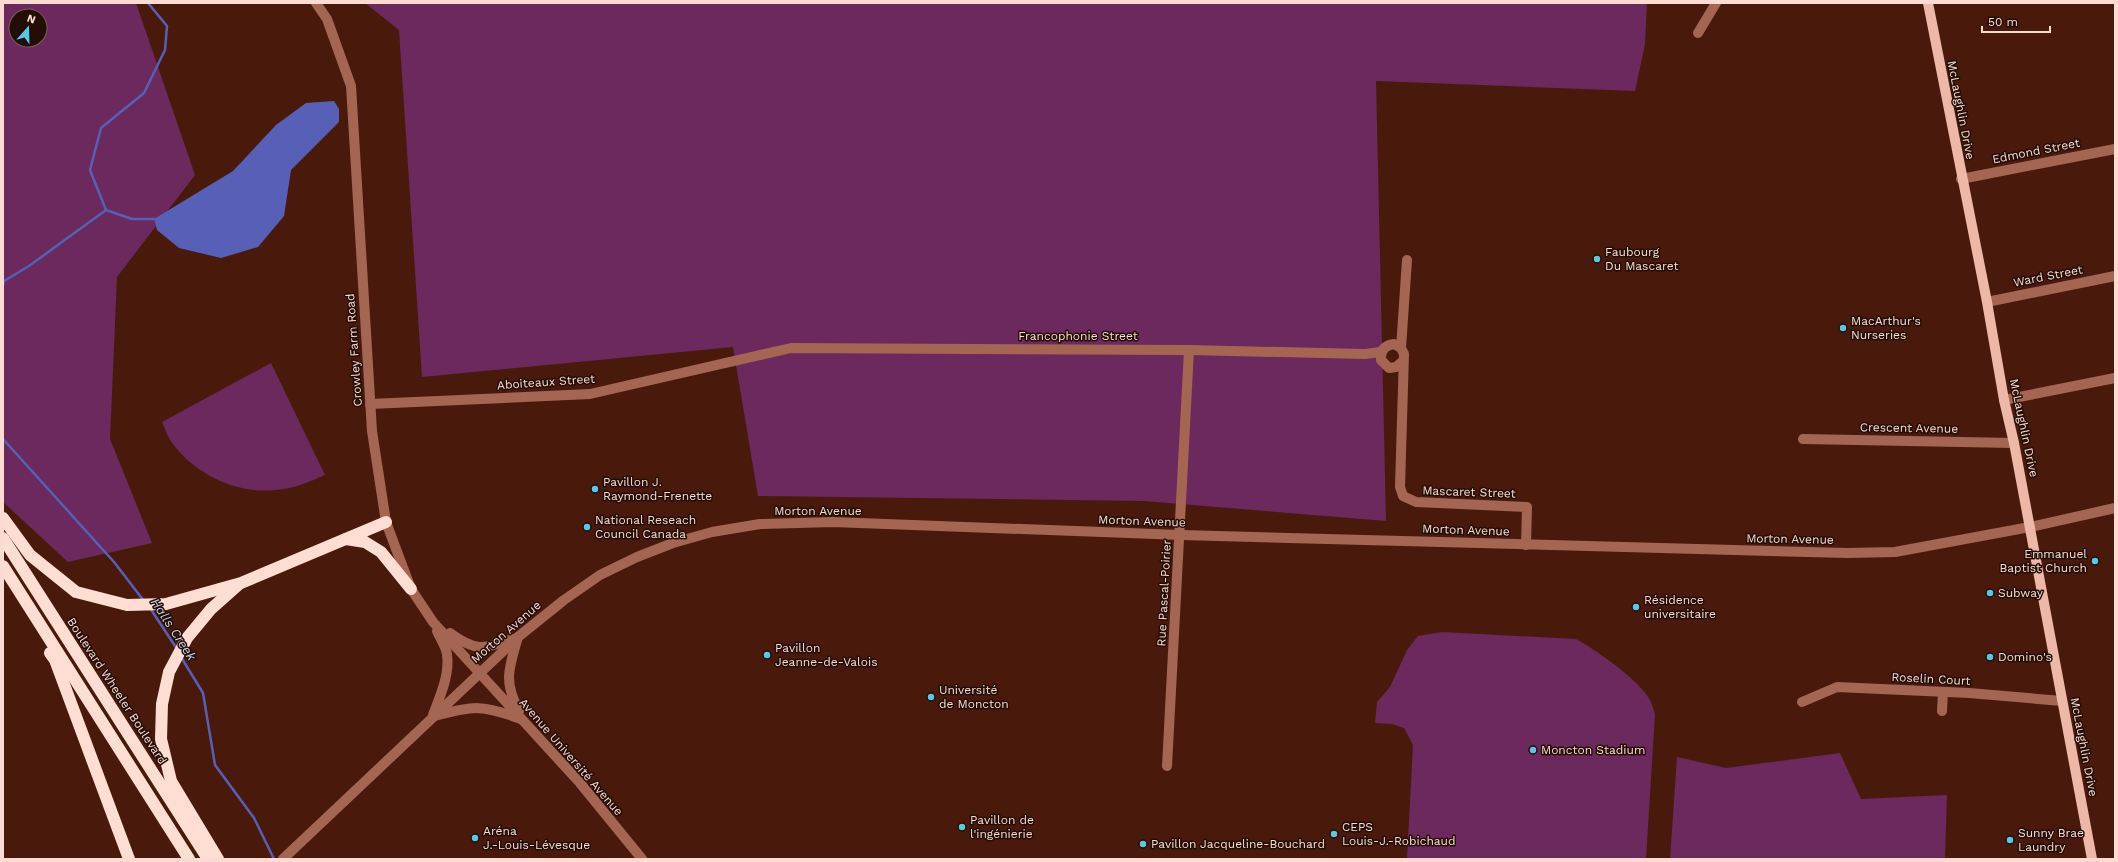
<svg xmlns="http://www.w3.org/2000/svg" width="2118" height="862" font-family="'Work Sans',sans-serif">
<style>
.green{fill:#6b295d;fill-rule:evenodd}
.water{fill:#575fb6}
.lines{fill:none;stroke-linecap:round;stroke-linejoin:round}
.stream{stroke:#575fb6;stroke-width:2.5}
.minor{stroke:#a56553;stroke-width:10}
.major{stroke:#eeb8a8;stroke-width:10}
.highway{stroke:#feddd3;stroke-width:12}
.poi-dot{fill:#59c8e4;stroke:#220d07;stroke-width:1.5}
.labels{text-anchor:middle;stroke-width:3;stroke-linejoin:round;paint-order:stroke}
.street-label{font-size:12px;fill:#fcdcd2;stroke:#220d07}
.poi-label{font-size:12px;fill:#fcdcd2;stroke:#220d07;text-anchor:start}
.water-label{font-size:13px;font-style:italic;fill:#ced3ea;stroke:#220d07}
</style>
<rect width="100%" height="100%" fill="#491a0c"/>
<g class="green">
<path d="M 3,3 L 136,3 L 195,175 L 117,277 L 110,439 L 152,543 L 68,562 L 3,502 ZM 16,16 L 40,16 L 40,40 L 16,40 Z"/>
<polygon points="365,3 1647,3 1645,44 1635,91 1376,81 1386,521 1144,501 758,496 733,347 422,377 399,30"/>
<path d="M 271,363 L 325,475 C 309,482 293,489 275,490 C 237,494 196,475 173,444 C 168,438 165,429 162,422 Z"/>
<path d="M 1442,632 L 1576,639 C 1596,650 1636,678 1648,697 C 1652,702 1653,708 1655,714 L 1646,859 L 1407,859 L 1413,745 L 1404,728 L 1392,724 L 1375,723 L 1377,702 L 1390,687 L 1407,650 L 1418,636 Z"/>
<polygon points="1840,753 1861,799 1947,795 1945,859 1670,859 1677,757 1726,768"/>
</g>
<polygon class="water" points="334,101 339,109 339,122 291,170 284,216 258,247 221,258 179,248 157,230 154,219 233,171 276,125 306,103"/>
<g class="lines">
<g class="stream">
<polyline points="106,210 90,170 101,128 144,93 165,50 167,26 148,3"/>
<polyline points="106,210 132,219 154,219"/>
<polyline points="3,286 4,281 29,266 106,210"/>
<polyline points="3,439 114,562 144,601"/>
<polyline points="150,608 177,649"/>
<polyline points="181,657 203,693 215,765 254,818 274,859"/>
</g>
<g class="minor">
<polyline points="316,3 327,19 351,86 372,431 386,522 411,589 433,622 580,783 642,859"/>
<polyline points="1698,33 1716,3"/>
<polyline points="1961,179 2115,149"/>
<polyline points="1987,302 2115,276"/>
<polyline points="1401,348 1407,260"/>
<path d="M 1403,361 L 1396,367 L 1389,368 L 1381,360 C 1380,350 1385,345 1394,344 L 1401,348 L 1404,354 L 1400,487 L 1403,496 L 1416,502 L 1527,507 L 1526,545"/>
<polyline points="2004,400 2115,378"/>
<polyline points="370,404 590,394 791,348 1189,350 1365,354 1381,352"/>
<polyline points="1803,439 2014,443"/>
<path d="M 450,633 C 474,651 484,650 512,639"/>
<path d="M 518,637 C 509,668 503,681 519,711"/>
<polyline points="1802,702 1837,687 1969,693 2062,701"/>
<polyline points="1942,711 1943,692"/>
<path d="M 433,715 C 440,696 450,675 447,654 C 446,647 440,638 437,631"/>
<path d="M 434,716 C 475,706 481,704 521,719"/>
<polyline points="1167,766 1189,350"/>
<polyline points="283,859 518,637 564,600 600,575 637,557 673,543 712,532 760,524 833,522 1181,535 1847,553 1895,552 2030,527 2115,508"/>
</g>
<polyline class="major" points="1928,3 1987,302 2004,400 2014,443 2092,859"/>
<g class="highway">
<polyline points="3,518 30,555 76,592 127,605 166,604 241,583 386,522"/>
<polyline points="3,538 208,859"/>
<polyline points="346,539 365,542 381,552 411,589"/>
<polyline points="3,566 189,859"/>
<polyline points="50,653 55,660 129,859"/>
<polyline points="218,859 171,781 161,739 162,704 169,672 187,638 211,609 238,585"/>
</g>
</g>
<g class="poi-dot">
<circle cx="1597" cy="259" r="4"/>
<circle cx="1843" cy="328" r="4"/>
<circle cx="595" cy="489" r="4"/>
<circle cx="587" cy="527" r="4"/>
<circle cx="2095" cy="561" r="4"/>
<circle cx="1990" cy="593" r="4"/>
<circle cx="1636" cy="607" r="4"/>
<circle cx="767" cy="655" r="4"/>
<circle cx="1990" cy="657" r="4"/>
<circle cx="931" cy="697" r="4"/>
<circle cx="1533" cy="750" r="4"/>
<circle cx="962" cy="827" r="4"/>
<circle cx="1334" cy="834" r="4"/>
<circle cx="475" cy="838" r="4"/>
<circle cx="2010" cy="840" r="4"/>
<circle cx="1143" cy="844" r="4"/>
</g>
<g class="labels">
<g class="street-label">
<text transform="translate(1961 110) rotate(79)" y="4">McLaughlin Drive</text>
<text transform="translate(2036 151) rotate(-11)" y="4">Edmond Street</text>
<text transform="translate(2048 276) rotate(-11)" y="4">Ward Street</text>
<text x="1078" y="340">Francophonie Street</text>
<text transform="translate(354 350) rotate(-94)" y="4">Crowley Farm Road</text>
<text transform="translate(546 382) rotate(-4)" y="4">Aboiteaux Street</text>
<text transform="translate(1909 428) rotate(1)" y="4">Crescent Avenue</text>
<text transform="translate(2024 428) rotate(78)" y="4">McLaughlin Drive</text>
<text transform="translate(1469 492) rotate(2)" y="4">Mascaret Street</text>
<text x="818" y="515">Morton Avenue</text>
<text transform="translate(1142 521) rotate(2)" y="4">Morton Avenue</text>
<text transform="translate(1466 530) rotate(2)" y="4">Morton Avenue</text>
<text transform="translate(1790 539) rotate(1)" y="4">Morton Avenue</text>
<text transform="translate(1164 593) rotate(-87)" y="4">Rue Pascal-Poirier</text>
<text transform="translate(506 632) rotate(-41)" y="4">Morton Avenue</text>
<text transform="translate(1931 679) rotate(3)" y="4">Roselin Court</text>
<text transform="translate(117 691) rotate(57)" y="4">Boulevard Wheeler Boulevard</text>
<text transform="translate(2084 747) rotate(79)" y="4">McLaughlin Drive</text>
<text transform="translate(571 757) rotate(49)" y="4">Avenue Université Avenue</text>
</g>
<g class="poi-label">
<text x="1605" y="256">Faubourg<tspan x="1605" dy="14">Du Mascaret</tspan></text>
<text x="1851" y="325">MacArthur's<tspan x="1851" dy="14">Nurseries</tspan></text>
<text x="603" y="486">Pavillon J.<tspan x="603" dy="14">Raymond-Frenette</tspan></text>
<text x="595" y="524">National Reseach<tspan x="595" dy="14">Council Canada</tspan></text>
<text x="2087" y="558" text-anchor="end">Emmanuel<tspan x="2087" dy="14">Baptist Church</tspan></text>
<text x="1998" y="597">Subway</text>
<text x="1644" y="604">Résidence<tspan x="1644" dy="14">universitaire</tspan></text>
<text x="775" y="652">Pavillon<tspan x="775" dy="14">Jeanne-de-Valois</tspan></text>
<text x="1998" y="661">Domino's</text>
<text x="939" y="694">Université<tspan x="939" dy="14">de Moncton</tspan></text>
<text x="1541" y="754">Moncton Stadium</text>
<text x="970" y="824">Pavillon de<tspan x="970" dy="14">l'ingénierie</tspan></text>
<text x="1342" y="831">CEPS<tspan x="1342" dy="14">Louis-J.-Robichaud</tspan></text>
<text x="483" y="835">Aréna<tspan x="483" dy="14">J.-Louis-Lévesque</tspan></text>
<text x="2018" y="837">Sunny Brae<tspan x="2018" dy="14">Laundry</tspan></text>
<text x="1151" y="848">Pavillon Jacqueline-Bouchard</text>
</g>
<g class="water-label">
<text transform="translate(174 629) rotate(57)" y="5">Halls Creek</text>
</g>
</g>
<rect width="2118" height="862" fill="none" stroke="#fcdcd2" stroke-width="8"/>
<g transform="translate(28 28) rotate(20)"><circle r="19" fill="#220d07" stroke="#796058"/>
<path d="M0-3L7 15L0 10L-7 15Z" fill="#59c8e4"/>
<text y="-6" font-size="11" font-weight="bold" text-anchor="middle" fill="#fcdcd2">N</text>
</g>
<path d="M1982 26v6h68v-6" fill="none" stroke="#fcdcd2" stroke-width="2"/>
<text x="1988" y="26" font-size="12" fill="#fcdcd2" stroke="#220d07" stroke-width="3" paint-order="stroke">50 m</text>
</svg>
